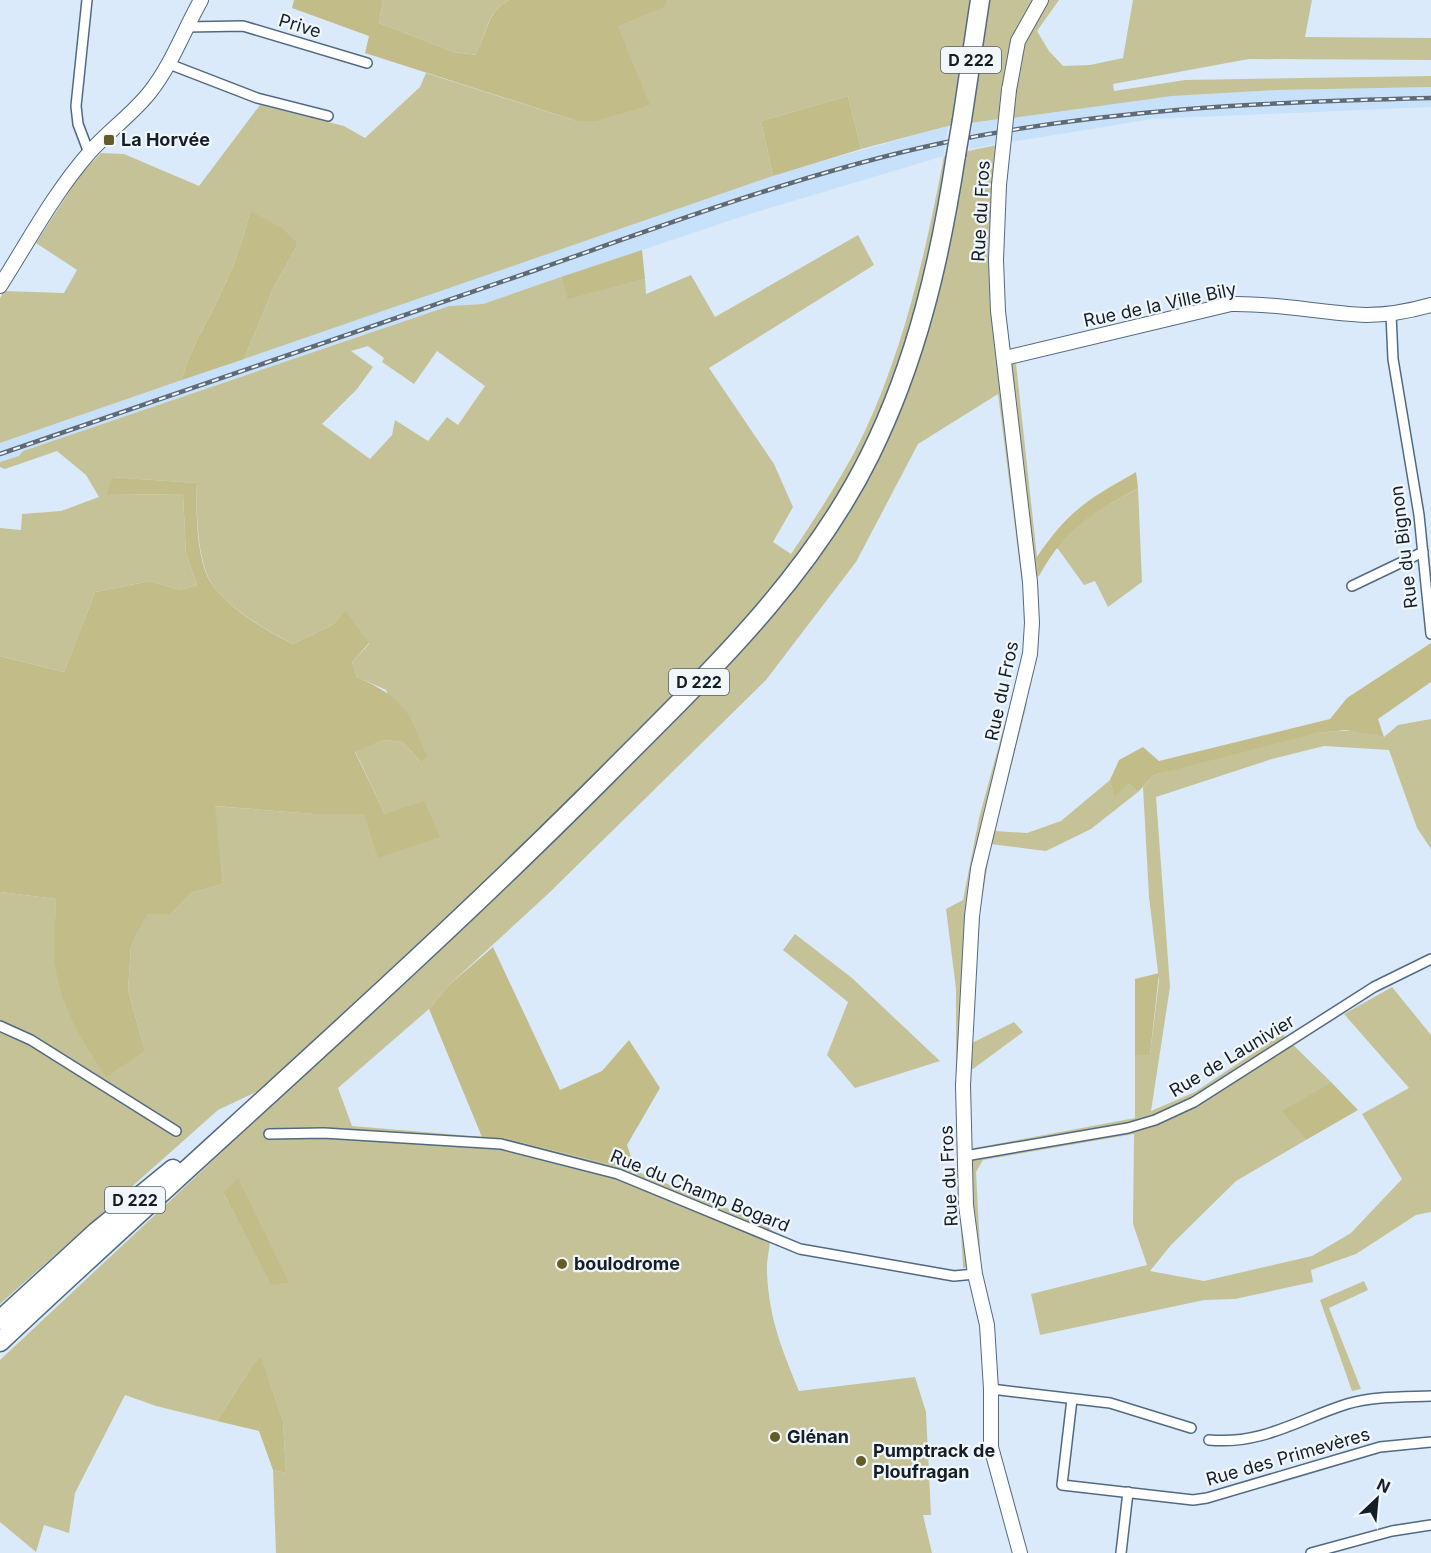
<svg xmlns="http://www.w3.org/2000/svg" width="1431" height="1553" font-family="Inter,sans-serif">
<style>
.built{fill:#c7e1fa}
.green{fill:#c6c298;fill-rule:evenodd}
.forest{fill:#c2bc89}
.lines{fill:none;stroke-linecap:round;stroke-linejoin:round}
.street-casing{stroke:#526a81;stroke-width:12}
.secondary-casing{stroke:#526a81;stroke-width:16}
.highway-casing{stroke:#526a81;stroke-width:21}
.street{stroke:#fff;stroke-width:9}
.secondary{stroke:#fff;stroke-width:14}
.highway{stroke:#fff;stroke-width:18}
.rail-casing{stroke:#5e6a75;stroke-width:4.5}
.rail{stroke:#f1f6fb;stroke-width:2;stroke-dasharray:7;stroke-linecap:butt}
.secondary-bridge-casing{stroke:#526a81;stroke-width:16;stroke-linecap:butt}
.highway-bridge-casing{stroke:#526a81;stroke-width:21;stroke-linecap:butt}
.secondary-bridge{stroke:#fff;stroke-width:14}
.highway-bridge{stroke:#fff;stroke-width:18}
.poi-dot{fill:#625c28;stroke:#f1f6fb;stroke-width:2}
.labels{text-anchor:middle;stroke-width:4.5;stroke-linejoin:round;paint-order:stroke}
.shield{fill:#f1f6fb;stroke:#565f67;stroke-width:1.5}
.shield-label{font-size:16px;font-weight:bold;fill:#141e27}
.street-label{font-size:18px;fill:#141e27;stroke:#f1f6fb}
.poi-label{font-size:18px;font-weight:bold;fill:#141e27;stroke:#f1f6fb;text-anchor:start}
</style>
<rect width="100%" height="100%" fill="#daeafa"/>
<g class="built">
<polygon points="1431,87 1431,107 1152,119 1011,142 1013,118 1092,105 1172,96 1278,90"/>
<polygon points="1000,119 997,144 969,149 973,123"/>
<polygon points="948,126 944,156 743,216 483,304 449,306 23,451 19,456 0,462 0,443 784,172"/>
</g>
<g class="green">
<path d="M 383,0 L 510,0 C 488,8 485,36 477,55 L 454,52 L 379,23 Z"/>
<path d="M 668,0 L 1059,0 L 1037,31 L 1049,51 L 1063,66 L 1090,65 L 1123,58 L 1133,0 L 1312,0 L 1305,37 L 1431,38 L 1431,60 L 1249,59 L 1113,84 L 1114,91 L 1185,80 L 1431,76 L 1431,87 L 1278,90 L 1172,96 L 1013,118 L 1016,86 L 1000,119 L 948,126 L 861,149 L 848,96 L 761,121 L 773,176 L 244,359 L 273,289 L 298,244 L 250,211 C 243,242 232,271 218,299 C 205,327 189,350 182,380 L 0,443 L 0,298 L 4,291 L 64,293 L 77,270 L 36,243 L 80,175 L 101,153 L 124,154 L 199,186 L 260,105 L 344,126 L 365,138 L 420,87 L 426,73 L 577,121 L 596,121 L 618,27 L 663,7 Z"/>
<path d="M 1011,142 L 1001,241 L 988,251 L 999,369 L 1016,363 L 1039,576 L 1022,582 L 998,394 L 918,444 L 856,562 L 766,680 L 549,893 L 449,985 L 429,1009 L 338,1088 L 352,1126 L 507,1139 L 636,1171 L 770,1226 C 772,1243 766,1257 767,1273 C 769,1318 782,1350 799,1391 L 915,1377 L 926,1412 L 931,1515 L 923,1515 L 932,1553 L 276,1553 L 273,1470 L 286,1473 L 283,1421 L 261,1358 L 252,1366 L 217,1421 L 156,1406 L 125,1395 L 75,1493 L 69,1533 L 44,1525 L 36,1552 L 0,1522 L 0,1360 L 269,1108 L 256,1092 L 218,1110 L 0,1304 L 0,892 L 56,899 L 55,962 L 145,1051 L 128,990 L 131,946 L 147,913 L 171,914 L 191,893 L 223,884 L 214,806 L 314,814 L 385,814 L 355,751 L 383,740 L 403,742 L 421,762 L 386,690 L 357,677 L 352,662 L 369,644 L 346,612 L 332,625 L 293,644 C 265,629 235,613 214,587 C 196,563 197,512 196,483 L 111,477 L 108,495 L 183,494 L 186,553 L 197,585 L 180,590 L 150,581 L 95,592 L 64,672 L 0,656 L 0,528 L 21,530 L 22,514 L 61,511 L 99,497 L 86,475 L 57,451 L 5,469 L 0,467 L 0,462 L 19,456 L 23,451 L 449,306 L 483,304 L 561,277 L 567,298 L 645,279 L 646,294 L 691,275 L 715,317 L 858,235 L 874,265 L 709,368 L 774,464 L 793,507 L 773,542 L 791,554 C 817,515 844,475 864,433 C 905,346 926,250 944,156 ZM 368,346 L 384,358 L 382,362 L 414,384 L 437,351 L 485,386 L 458,425 L 447,417 L 428,441 L 395,420 L 392,435 L 370,459 L 322,424 L 357,389 L 373,367 L 351,351 ZM 238,1179 L 288,1283 L 271,1284 L 223,1192 Z"/>
<polygon points="1138,488 1142,582 1108,607 1095,581 1084,585 1056,546 1080,521"/>
<polygon points="1027,703 995,831 1027,833 1061,821 1110,780 1114,796 1129,784 1138,792 1091,829 1046,851 991,844 980,912 972,1043 1014,1022 1023,1032 973,1069 956,1070 956,989 946,909 963,900 979,818 1009,708"/>
<path d="M 1431,719 L 1431,849 L 1417,828 L 1389,750 L 1324,746 L 1272,759 L 1156,797 L 1170,987 L 1151,1111 L 1195,1092 L 1282,1034 L 1331,1082 L 1283,1111 L 1306,1140 L 1236,1181 L 1171,1245 L 1150,1271 L 1204,1281 L 1312,1256 L 1351,1233 L 1402,1179 L 1362,1114 L 1409,1088 L 1344,1014 L 1392,987 L 1431,1035 L 1431,1212 L 1416,1215 L 1356,1254 L 1311,1270 L 1313,1282 L 1235,1299 L 1204,1300 L 1040,1335 L 1031,1294 L 1147,1265 L 1133,1224 L 1134,1134 L 983,1160 L 976,1172 L 981,1267 L 963,1268 L 957,1154 L 975,1148 L 1135,1118 L 1135,1055 L 1150,1055 L 1159,980 L 1149,897 L 1143,787 L 1154,775 C 1213,759 1282,732 1343,731 C 1356,730 1371,735 1384,737 L 1398,725 Z"/>
<polygon points="795,934 852,978 940,1061 855,1088 827,1055 848,1002 783,950"/>
<polygon points="1364,1281 1368,1290 1329,1308 1361,1389 1352,1391 1320,1300"/>
</g>
<g class="forest">
<path d="M 294,0 L 383,0 L 379,23 L 454,52 L 476,55 C 486,36 488,8 510,0 L 668,0 L 664,7 L 618,27 L 650,105 L 596,121 L 577,121 L 365,53 L 369,36 L 292,8 Z"/>
<polygon points="848,96 861,149 773,176 761,121"/>
<path d="M 250,211 L 282,228 L 298,244 L 273,289 L 244,359 L 182,380 C 189,350 205,327 218,299 C 232,271 243,242 250,211 Z"/>
<polygon points="642,250 645,279 567,299 561,277"/>
<path d="M 1136,472 L 1138,488 C 1089,516 1068,525 1039,576 L 1036,558 C 1069,510 1087,500 1136,472 Z"/>
<path d="M 111,477 L 196,483 C 197,512 195,563 214,587 C 235,613 265,630 293,644 L 332,625 L 346,611 L 369,643 L 352,662 L 357,677 C 406,700 407,708 427,756 L 421,762 L 403,742 L 383,740 L 355,752 L 385,814 L 424,801 L 440,837 L 378,858 L 364,814 L 314,814 L 215,806 L 223,884 L 191,893 L 171,914 L 147,914 L 131,946 L 128,990 L 145,1051 L 106,1077 C 82,1041 61,1008 55,964 C 52,943 56,920 56,899 L 0,892 L 0,656 L 64,672 L 95,592 L 150,581 L 180,590 L 197,585 L 186,553 L 183,494 L 107,495 Z"/>
<polygon points="1431,643 1431,682 1378,719 1384,737 1346,730 1316,733 1154,775 1138,792 1129,784 1114,797 1110,780 1119,760 1143,747 1159,761 1330,719 1347,698"/>
<polygon points="493,947 560,1090 602,1071 629,1040 660,1088 627,1145 636,1171 507,1139 482,1137 429,1009 449,985"/>
<polygon points="1159,973 1150,1055 1135,1055 1135,979"/>
<polygon points="1331,1082 1358,1110 1306,1140 1282,1111"/>
<polygon points="238,1178 289,1283 271,1285 223,1192"/>
<polygon points="261,1357 283,1421 286,1473 273,1470 259,1431 217,1421 252,1366"/>
</g>
<g class="lines">
<defs>
<g id="street">
<polyline points="87,0 76,106 78,124 89,153"/>
<polyline points="186,27 243,26 367,63"/>
<polyline points="169,64 257,98 328,116"/>
<polyline points="1391,314 1393,359 1419,515 1431,634"/>
<polyline points="1352,586 1423,552"/>
<polyline points="0,1026 31,1040 176,1131"/>
<polyline points="269,1134 324,1133 501,1144 618,1174 800,1249 954,1276 975,1274"/>
<polyline points="965,1156 1128,1128 1155,1120 1194,1102 1374,987 1431,959"/>
<polyline points="991,1389 1110,1403 1191,1428"/>
<polyline points="1072,1399 1062,1485 1193,1500 1207,1498 1380,1447 1431,1442"/>
<path d="M 1209,1440 C 1263,1445 1299,1419 1347,1404 C 1373,1396 1404,1397 1431,1396"/>
<polyline points="1121,1553 1128,1492"/>
<polyline points="1311,1553 1392,1531 1431,1525"/>
</g>
<g id="secondary">
<polyline points="1009,90 1018,41 1041,0"/>
<polyline points="999,185 996,260 998,311 1030,582 1032,623 1030,654 978,869 972,916 963,1085 966,1205 975,1274 987,1325 991,1389 991,1447 1020,1553"/>
<path d="M 0,286 C 28,242 54,193 89,153 C 108,131 132,115 150,92 C 172,64 184,30 201,0"/>
<path d="M 1005,358 L 1231,304 C 1278,303 1320,313 1366,315 C 1389,315 1410,311 1431,305"/>
</g>
<g id="highway">
<polyline points="962,120 980,0"/>
<polyline points="0,1320 96,1232 173,1169"/>
<path d="M 0,1342 C 202,1152 412,971 607,775 C 704,677 808,581 870,455 C 917,360 940,260 956,155"/>
</g>
</defs>
<use href="#street" class="street-casing"/>
<use href="#secondary" class="secondary-casing"/>
<use href="#highway" class="highway-casing"/>
<use href="#street" class="street"/>
<use href="#secondary" class="secondary"/>
<use href="#highway" class="highway"/>
<defs>
<path id="rail" d="M 0,454 C 179,393 357,331 536,270 C 670,223 803,173 942,143 C 1105,109 1265,102 1431,98"/>
</defs>
<use href="#rail" class="rail-casing"/>
<use href="#rail" class="rail"/>
<defs>
<polyline id="secondary-bridge" points="999,185 1009,90"/>
<polyline id="highway-bridge" points="956,155 962,120"/>
</defs>
<use href="#secondary-bridge" class="secondary-bridge-casing"/>
<use href="#highway-bridge" class="highway-bridge-casing"/>
<use href="#secondary-bridge" class="secondary-bridge"/>
<use href="#highway-bridge" class="highway-bridge"/>
</g>
<g class="poi-dot">
<rect x="103" y="134" width="12" height="12" rx="3"/>
<circle cx="562" cy="1264" r="6"/>
<circle cx="775" cy="1437" r="6"/>
<circle cx="861" cy="1461" r="6"/>
</g>
<g class="labels">
<g class="shield">
<rect x="941" y="47" width="60" height="26" rx="4.5"/>
<rect x="669" y="669" width="60" height="26" rx="4.5"/>
<rect x="105" y="1187" width="60" height="26" rx="4.5"/>
</g>
<g class="shield-label">
<text x="971" y="66">D 222</text>
<text x="699" y="688">D 222</text>
<text x="135" y="1206">D 222</text>
</g>
<g class="street-label">
<text transform="translate(300 26) rotate(17)" y="6">Prive</text>
<text transform="translate(981 211) rotate(-87)" y="6">Rue du Fros</text>
<text transform="translate(1160 305) rotate(-12)" y="6">Rue de la Ville Bily</text>
<text transform="translate(1404 547) rotate(-97)" y="6">Rue du Bignon</text>
<text transform="translate(1002 691) rotate(-78)" y="6">Rue du Fros</text>
<text transform="translate(1232 1056) rotate(-31)" y="6">Rue de Launivier</text>
<text transform="translate(949 1176) rotate(-93)" y="6">Rue du Fros</text>
<text transform="translate(700 1191) rotate(22)" y="6">Rue du Champ Bogard</text>
<text transform="translate(1288 1457) rotate(-16)" y="6">Rue des Primevères</text>
</g>
<g class="poi-label">
<text x="121" y="146">La Horvée</text>
<text x="574" y="1270">boulodrome</text>
<text x="787" y="1443">Glénan</text>
<text x="873" y="1457">Pumptrack de<tspan x="873" dy="21">Ploufragan</tspan></text>
</g>
</g>
<g transform="translate(1377 1499) rotate(26)" stroke="#f1f6fb" stroke-width="4.5" paint-order="stroke">
<path d="M0-4.5L10 22L0 15L-10 22Z" fill="#141e27"/>
<text y="-9" font-size="16" font-weight="bold" text-anchor="middle" fill="#141e27">N</text>
</g>
</svg>
